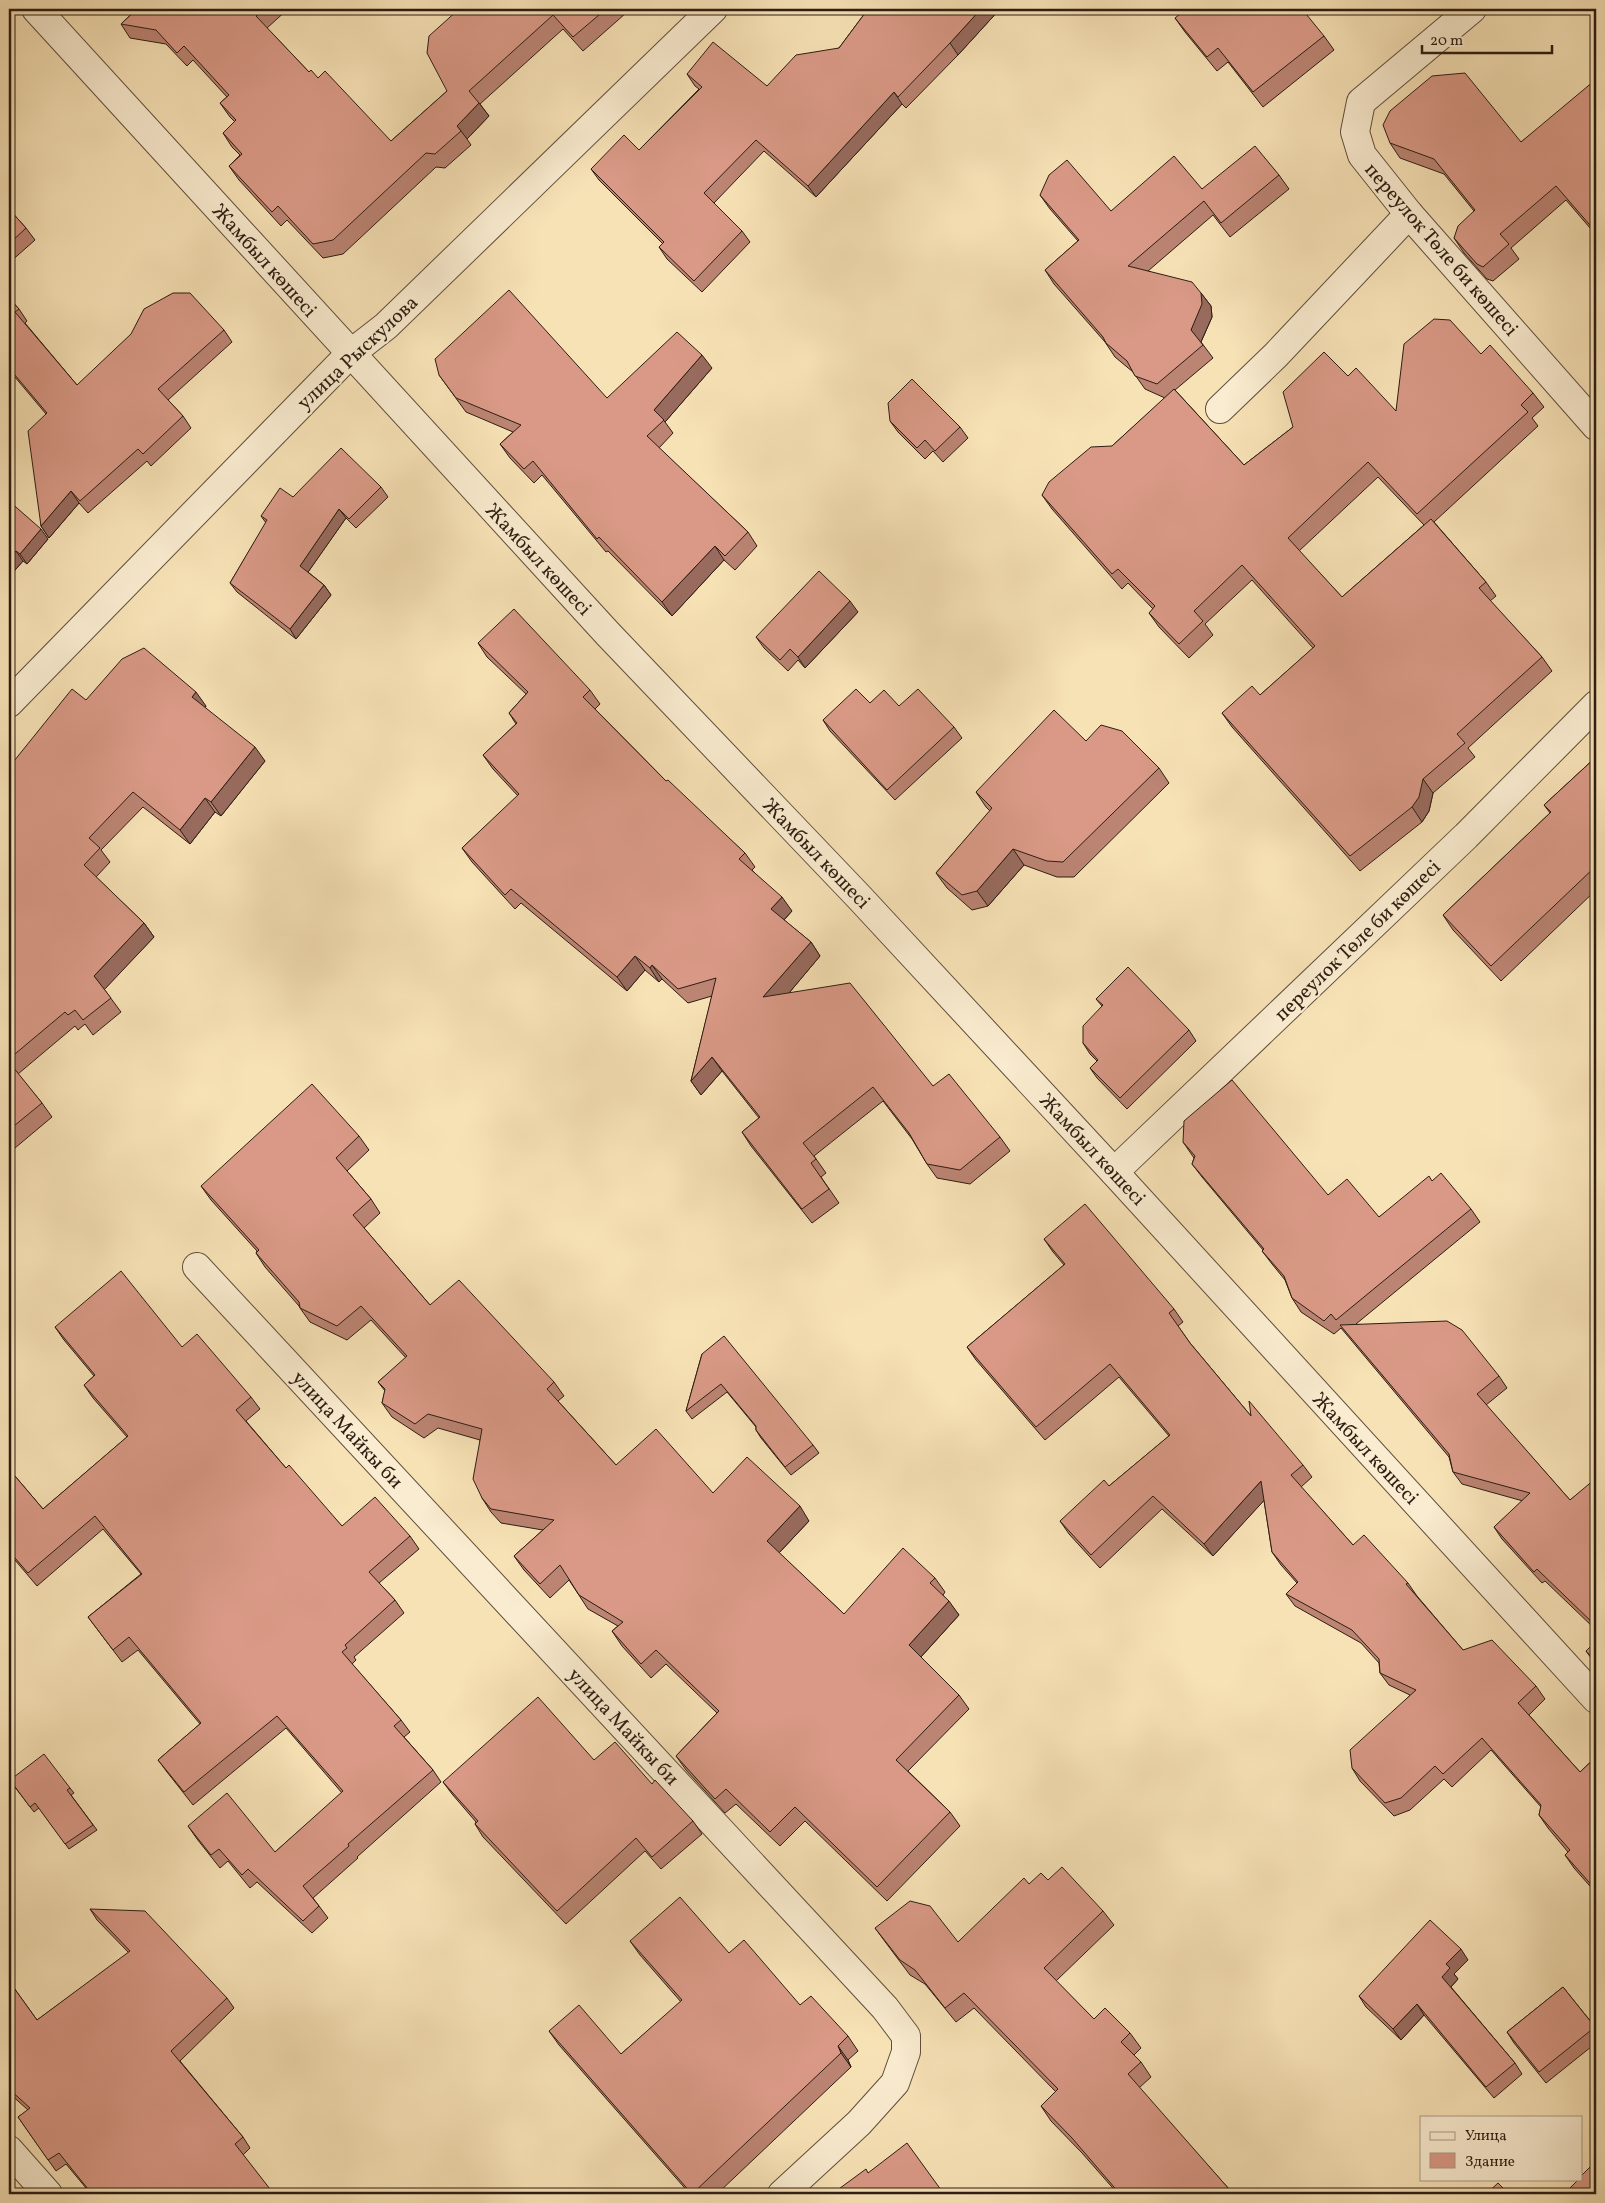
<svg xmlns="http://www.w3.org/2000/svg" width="1605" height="2203" font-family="Vollkorn,serif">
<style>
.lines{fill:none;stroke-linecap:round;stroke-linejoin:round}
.street-casing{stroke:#604e3b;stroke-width:30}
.street{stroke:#faecd0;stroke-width:28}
.wall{fill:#bb8473;stroke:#2d1d12;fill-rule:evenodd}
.shaded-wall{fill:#986b5e;stroke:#2d1d12}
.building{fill:#d99986;stroke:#2d1d12}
.labels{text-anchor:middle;stroke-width:4.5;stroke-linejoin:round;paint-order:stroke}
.street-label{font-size:20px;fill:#2d1d12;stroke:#faecd0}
</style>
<rect width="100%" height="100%" fill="#f7e2b6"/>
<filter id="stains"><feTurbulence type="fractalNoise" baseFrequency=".004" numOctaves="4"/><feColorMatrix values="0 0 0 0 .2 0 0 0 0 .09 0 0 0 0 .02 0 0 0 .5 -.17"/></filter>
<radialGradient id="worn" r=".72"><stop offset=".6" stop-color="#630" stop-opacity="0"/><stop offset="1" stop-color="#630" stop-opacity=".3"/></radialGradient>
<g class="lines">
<defs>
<g id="street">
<polyline points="36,9 608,634 859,897 1114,1172 1596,1699"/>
<polyline points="1472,9 1361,102 1355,132 1362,155 1409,214 1596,426"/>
<polyline points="1220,409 1276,355 1409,214"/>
<polyline points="9,703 350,354 386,326 713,9"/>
<polyline points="1114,1172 1466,836 1596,705"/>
<polyline points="197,1267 885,2008 906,2036 906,2052 895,2083 859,2123 782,2194"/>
<polyline points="9,2150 48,2194"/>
</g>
</defs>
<use href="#street" class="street-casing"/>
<use href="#street" class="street"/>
</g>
<g class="wall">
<polygon points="137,9 288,9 267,28 309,72 391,141 447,91 459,9 624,9 626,13 583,51 563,29 480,104 489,116 467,139 471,145 445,168 436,167 343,254 323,258 287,220 281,226 239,180 229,166 240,155 232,147 223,133 235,122 230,117 220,103 227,97 193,60 187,66 166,44 130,38 121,24"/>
<polygon points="868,9 1000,9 958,55 906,108 902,104 816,197 764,151 714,203 742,231 750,242 702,292 667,259 659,247 663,244 599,180 591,169 639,150 699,89 695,86 687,74 767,86 839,48"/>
<polygon points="1175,18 1324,36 1334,50 1263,107 1228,62 1217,71 1185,32"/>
<polygon points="1596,84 1596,235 1566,200 1511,248 1519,259 1493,281 1487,279 1464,253 1454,238 1474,211 1444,174 1400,158 1390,143 1521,142"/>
<path d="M 1279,175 L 1289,189 L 1230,237 L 1213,215 L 1148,271 L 1201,293 L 1211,306 L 1212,317 L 1201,342 L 1213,358 L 1175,390 L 1244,465 L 1293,427 L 1348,376 L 1396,411 L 1481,354 L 1533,393 L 1544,407 L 1532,418 L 1538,426 L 1434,522 L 1486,582 L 1496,596 L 1490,601 L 1542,657 L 1552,671 L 1468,748 L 1475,757 L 1433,793 L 1429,811 L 1422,822 L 1360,871 L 1232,727 L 1222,713 L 1260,695 L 1313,648 L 1252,580 L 1205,624 L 1213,635 L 1189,658 L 1159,627 L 1149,613 L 1153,609 L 1128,583 L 1122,589 L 1052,509 L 1042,495 L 1112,446 L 1165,398 L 1145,389 L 1133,372 L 1115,357 L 1105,342 L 1054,284 L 1045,270 L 1078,241 L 1050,209 L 1040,195 L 1111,211 L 1202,189 ZM 1378,477 L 1424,525 L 1342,597 L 1299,551 Z"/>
<polygon points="9,209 26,228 35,240 9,263"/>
<polygon points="9,298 19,309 27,321 25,323 77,385 224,330 232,342 168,400 183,416 191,428 151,466 147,461 88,513 79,503 49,538 41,526 46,414 9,370"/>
<polygon points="712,368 665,422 673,433 659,448 748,532 757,546 735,570 724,560 672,616 608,551 606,552 542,475 534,483 510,458 500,444 513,432 466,412 439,375 607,398"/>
<polygon points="890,421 960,427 968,438 943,462 933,451 925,459 898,432"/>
<polygon points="381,487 388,497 356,528 346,518 308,572 324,585 331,595 296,639 237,592 230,583 266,523 261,516 293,497"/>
<polygon points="9,501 48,539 27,564 23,561 9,577"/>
<polygon points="858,612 805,668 798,660 788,671 764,648 756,637"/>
<polygon points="478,643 590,690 600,704 595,709 666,781 745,853 755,867 752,870 792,911 784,920 811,942 820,956 789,993 933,1086 1000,1137 1010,1151 970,1184 937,1178 927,1164 912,1139 883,1101 814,1156 826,1173 821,1177 839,1203 812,1223 751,1146 742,1132 759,1118 722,1071 701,1095 691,1081 712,996 688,1003 662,979 659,982 645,970 627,991 521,903 515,909 472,862 462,848 518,796 493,769 483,755 516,724 509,713 526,694 487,657"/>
<polygon points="86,700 206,706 205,708 265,761 221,816 215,812 190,844 143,807 101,850 110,862 96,877 144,923 154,937 104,989 121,1012 93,1035 85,1024 78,1030 75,1026 18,1074 42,1103 52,1117 9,1153 9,765 10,766"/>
<polygon points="870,703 954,727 962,738 895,800 830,731 823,720"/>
<polygon points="1086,741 1159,768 1169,783 1074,877 1057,877 1024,865 988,906 972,910 947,888 936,873 990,811 986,807 976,792"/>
<polygon points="1596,757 1596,890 1501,981 1453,930 1443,915 1550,813 1544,805"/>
<polygon points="1096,999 1189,1030 1196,1041 1127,1109 1097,1078 1090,1068 1097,1061 1090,1054 1083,1043 1102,1006"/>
<polygon points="359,1136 369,1150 347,1171 371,1199 380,1213 364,1228 430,1305 554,1382 564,1396 558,1401 616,1465 809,1521 779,1553 844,1614 935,1578 945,1592 943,1595 959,1615 921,1657 959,1695 969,1709 908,1771 950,1812 960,1826 887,1901 805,1821 780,1846 736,1804 725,1813 686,1770 676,1756 717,1713 666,1664 651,1678 622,1646 612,1631 618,1626 588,1609 569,1580 550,1598 524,1570 514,1556 543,1530 501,1523 491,1512 482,1498 480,1440 438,1428 424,1438 392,1417 382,1403 385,1391 378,1382 406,1358 371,1320 347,1340 310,1322 300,1308 299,1306 265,1267 256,1253 257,1251 211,1200 201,1186"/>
<polygon points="1183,1142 1328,1195 1379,1217 1432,1181 1471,1209 1480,1222 1356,1324 1499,1376 1507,1388 1486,1405 1570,1500 1596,1480 1596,1630 1545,1581 1542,1583 1502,1539 1494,1527 1523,1501 1462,1484 1453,1472 1449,1457 1341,1328 1334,1334 1301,1312 1292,1298 1285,1280 1272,1264 1262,1251 1263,1250 1202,1177 1192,1164 1194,1158"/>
<polygon points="1044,1239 1174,1309 1183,1322 1178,1326 1190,1343 1251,1416 1303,1465 1312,1477 1301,1487 1353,1545 1408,1583 1417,1596 1463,1650 1536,1686 1545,1699 1529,1715 1580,1772 1596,1757 1596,1893 1574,1868 1565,1855 1568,1852 1548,1828 1539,1815 1541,1807 1491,1750 1452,1787 1444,1779 1410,1810 1394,1816 1360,1781 1352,1768 1410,1695 1389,1685 1380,1673 1379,1663 1361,1643 1295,1606 1286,1594 1297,1583 1281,1565 1272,1552 1264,1500 1213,1556 1162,1509 1100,1568 1069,1534 1060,1521 1109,1486 1169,1436 1119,1377 1045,1440 976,1360 967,1347 1064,1265 1053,1252"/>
<polygon points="55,1327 182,1347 251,1397 260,1409 246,1421 286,1468 342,1526 410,1536 419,1549 379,1583 395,1600 404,1613 354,1657 356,1660 352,1664 401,1720 410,1732 404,1737 433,1770 441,1782 357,1857 358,1858 313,1898 328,1918 312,1933 257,1882 250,1888 228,1861 220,1868 197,1839 188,1826 275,1852 342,1793 286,1728 193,1805 167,1772 158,1760 200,1724 138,1650 122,1662 88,1617 141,1574 103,1529 37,1586 9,1553 9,1469 43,1509 127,1437 93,1398 84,1385 94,1376 64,1340"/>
<polygon points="702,1354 813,1445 819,1453 791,1475 761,1438 756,1430 756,1427 727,1392 692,1419 686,1411"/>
<polygon points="1596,1641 1596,1665 1586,1651"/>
<polygon points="594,1760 652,1784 693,1821 702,1834 661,1869 645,1851 566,1924 483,1837 475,1824 476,1822 452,1794 443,1782"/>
<polygon points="14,1786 70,1788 74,1793 71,1795 97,1830 69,1849 39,1808 34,1812"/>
<polygon points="1048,1880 1103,1911 1114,1925 1056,1981 1094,2019 1130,2033 1141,2048 1134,2055 1141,2062 1151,2077 1139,2088 1229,2189 1232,2194 1118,2194 1082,2153 1051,2121 1041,2106 1056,2092 974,2008 956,2022 925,1984 910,1975 886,1943 875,1928 958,1942 1029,1884"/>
<polygon points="90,1909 227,1998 234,2008 180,2061 243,2137 250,2148 243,2155 273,2194 91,2194 66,2164 56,2171 18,2117 28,2110 9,2093 9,1981 37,2020 129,1953 97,1920"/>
<polygon points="630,1941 729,1953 800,2005 848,2036 858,2051 848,2060 851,2067 717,2194 690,2194 559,2045 549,2031 621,2054 681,2002 640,1955"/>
<polygon points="1468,1960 1454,1974 1458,1979 1451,1987 1515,2063 1522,2074 1494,2098 1424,2015 1401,2040 1366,2007 1359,1996"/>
<polygon points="1563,1987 1596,2028 1596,2043 1546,2083 1514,2043 1507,2032"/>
</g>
<g class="shaded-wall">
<polygon points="981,9 1000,9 958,55 950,43"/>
<polygon points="894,92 902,104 816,197 808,186"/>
<polygon points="479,103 489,116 467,139 461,131 457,126"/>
<polygon points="1201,293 1211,306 1212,317 1200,344 1191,330"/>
<polygon points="702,355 712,368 665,422 654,410"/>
<polygon points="71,491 79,503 49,538 41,526"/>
<polygon points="339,509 346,518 306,575 300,566"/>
<polygon points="41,529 48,539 27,564 20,554"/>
<polygon points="715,546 724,560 672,616 662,602"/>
<polygon points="16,551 23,561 9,577 9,559"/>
<polygon points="324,585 331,595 296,639 290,629"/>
<polygon points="850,601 858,612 805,668 798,657"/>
<polygon points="196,692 206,706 202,711 192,697"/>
<polygon points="255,747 265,761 221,816 211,802"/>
<polygon points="1423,779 1433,793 1429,811 1422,822 1412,807"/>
<polygon points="205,798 215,812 190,844 180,830"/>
<polygon points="1013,849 1024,865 988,906 977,891"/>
<polygon points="782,897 792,911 781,923 771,909"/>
<polygon points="144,923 154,937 104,990 94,976"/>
<polygon points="811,942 820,956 773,1012 763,997"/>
<polygon points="635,956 645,970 627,991 617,977"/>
<polygon points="652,965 662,979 659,982 650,968"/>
<polygon points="712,1057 722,1071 701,1095 691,1081"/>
<polygon points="1261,1481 1270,1494 1213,1556 1204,1544"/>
<polygon points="800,1506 809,1521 777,1555 767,1541"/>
<polygon points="949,1601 959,1615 919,1659 909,1645"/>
<polygon points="1461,1949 1468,1960 1454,1974 1458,1979 1450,1988 1442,1977 1446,1964"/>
<polygon points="1417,2004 1424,2015 1401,2040 1393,2029"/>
<polygon points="838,2046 848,2060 851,2067 841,2053"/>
</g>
<g class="building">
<polygon points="137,9 264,9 256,16 309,72 311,70 318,78 325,71 391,141 447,91 427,53 429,36 459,9 606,9 573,37 553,15 469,91 479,103 457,126 461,131 435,154 426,153 333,240 313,244 278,206 272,212 229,166 242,154 223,133 236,120 220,103 229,95 184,46 177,53 156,30 121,24"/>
<polygon points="868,9 981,9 950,43 898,97 894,92 808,186 756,140 704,193 742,231 694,281 659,247 664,242 591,169 624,135 639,150 702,87 687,74 713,42 767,86 796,55 839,48"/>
<polygon points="1186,9 1302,9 1324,36 1253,92 1218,48 1207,57 1175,18"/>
<polygon points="1465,73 1521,142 1594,81 1596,84 1596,232 1556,186 1500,234 1509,244 1483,267 1477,264 1454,238 1458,226 1475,210 1434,159 1390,143 1383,125 1390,111 1432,76"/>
<polygon points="1255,146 1279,175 1221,223 1204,201 1128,266 1192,282 1201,293 1202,304 1191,330 1203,345 1157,384 1135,376 1127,361 1106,343 1103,337 1045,270 1079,240 1040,195 1049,175 1067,160 1111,211 1174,156 1202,189"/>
<polygon points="9,209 26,228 9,244"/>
<polygon points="509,290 607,398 677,332 702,355 654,410 664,420 647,436 748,532 725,556 715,546 662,602 599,537 597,539 533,461 524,469 500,444 521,425 456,398 439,375 435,359"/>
<polygon points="173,293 190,293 224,330 158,389 183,416 143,454 138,449 80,501 71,491 41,526 28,431 47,413 9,368 9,298 19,309 15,312 77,385 131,334 144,309"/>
<polygon points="1434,319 1450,320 1481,354 1490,345 1533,393 1521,405 1528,412 1417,514 1368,462 1288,538 1342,597 1431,519 1486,582 1479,588 1542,657 1457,734 1465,743 1423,779 1419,797 1412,807 1350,856 1222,713 1252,686 1260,695 1315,646 1242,565 1194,611 1203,621 1179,644 1149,613 1155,606 1118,569 1112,574 1042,495 1049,482 1091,447 1112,446 1174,389 1244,465 1293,427 1283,392 1324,352 1348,376 1356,368 1396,411 1404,344"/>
<polygon points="912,379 960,427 935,451 925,440 917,448 890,421 888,403"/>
<polygon points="341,448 381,487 349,519 339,509 300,566 324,585 290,629 230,583 267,520 261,516 280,488 293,497"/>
<polygon points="9,501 41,529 20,554 16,551 9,559"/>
<polygon points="819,571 850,601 798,657 790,649 780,660 756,637"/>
<polygon points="514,609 590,690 583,697 666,781 668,780 745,853 739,859 782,897 771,909 811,942 763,997 850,983 933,1086 949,1074 1000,1137 960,1170 927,1164 909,1133 873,1087 803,1143 816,1159 811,1163 829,1189 802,1209 742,1132 760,1117 712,1057 691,1081 716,978 678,989 652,965 650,968 635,956 617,977 511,889 505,895 462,848 519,794 483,755 517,723 509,713 528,692 478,643"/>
<polygon points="144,648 196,692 192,697 255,747 211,802 205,798 180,830 133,792 89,838 100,848 84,865 144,923 94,976 111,998 83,1020 75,1010 68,1015 65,1012 9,1059 9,765 10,766 72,689 86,700 122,659"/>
<polygon points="856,689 870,703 884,690 899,706 918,689 954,727 887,790 823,720"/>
<polygon points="1054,710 1086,741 1101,725 1122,731 1159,768 1063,862 1047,861 1013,849 977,891 962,895 936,873 992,808 976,792"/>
<polygon points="1596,757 1596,866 1491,966 1443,915 1551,812 1544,805"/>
<polygon points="1128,967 1189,1030 1120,1098 1090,1068 1098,1060 1083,1043 1083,1026 1103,1005 1096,999"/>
<polygon points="9,1062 42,1103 9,1130"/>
<polygon points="1232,1080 1328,1195 1347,1179 1379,1217 1429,1176 1432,1181 1441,1173 1471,1209 1336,1320 1331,1314 1324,1321 1292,1298 1284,1276 1262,1251 1264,1249 1192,1164 1195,1156 1183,1142 1184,1121"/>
<polygon points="312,1084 359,1136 336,1158 371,1199 353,1215 430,1305 459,1280 554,1382 547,1389 616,1465 656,1429 713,1493 747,1457 800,1506 767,1541 844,1614 903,1548 935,1578 930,1583 949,1601 909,1645 959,1695 896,1760 950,1812 877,1887 795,1807 770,1832 726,1789 715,1799 676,1756 719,1711 656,1650 641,1664 612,1631 623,1622 579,1595 560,1565 540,1584 514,1556 554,1520 491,1509 482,1498 473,1479 482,1429 428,1414 415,1424 382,1403 385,1389 378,1382 407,1356 361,1306 337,1326 300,1308 299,1302 256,1253 259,1250 201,1186"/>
<polygon points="1085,1204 1174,1309 1169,1313 1190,1343 1251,1416 1249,1401 1303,1465 1291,1475 1353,1545 1364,1535 1408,1583 1406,1584 1463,1650 1492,1640 1536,1686 1518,1703 1580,1772 1596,1757 1596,1890 1565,1855 1570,1850 1539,1815 1541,1805 1482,1738 1443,1774 1435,1766 1401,1798 1385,1803 1352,1768 1350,1750 1416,1690 1380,1673 1379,1659 1352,1630 1286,1594 1298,1582 1272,1552 1261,1481 1204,1544 1153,1496 1091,1555 1060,1521 1104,1480 1109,1486 1170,1435 1110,1364 1036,1427 967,1347 1065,1264 1044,1239"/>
<polygon points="121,1271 182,1347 197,1334 251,1397 236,1410 286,1468 289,1465 342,1526 375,1497 410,1536 369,1572 395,1600 345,1645 347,1648 342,1652 401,1720 394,1726 433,1770 348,1844 349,1846 303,1886 319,1906 303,1921 248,1869 242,1875 219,1849 211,1855 188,1826 227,1793 275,1852 343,1791 277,1716 184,1792 158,1760 201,1723 129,1637 113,1650 88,1617 142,1574 95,1516 28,1573 9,1551 9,1469 43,1509 128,1436 84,1385 95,1375 55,1327"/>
<polygon points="1447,1321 1462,1330 1499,1376 1477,1394 1570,1500 1595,1479 1596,1480 1596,1626 1537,1569 1534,1572 1494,1527 1530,1493 1453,1472 1449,1454 1340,1325"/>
<polygon points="724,1336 813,1445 785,1467 756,1430 756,1426 721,1384 686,1411 702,1354"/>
<polygon points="1596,1641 1596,1662 1586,1651"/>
<polygon points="538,1697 594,1760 615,1742 652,1784 655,1780 693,1821 652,1857 636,1838 557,1911 475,1824 478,1821 443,1782"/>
<polygon points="44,1754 70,1788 67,1790 93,1825 65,1844 35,1803 30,1807 10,1780"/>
<polygon points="1062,1867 1103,1911 1044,1968 1094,2019 1105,2008 1130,2033 1121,2042 1141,2062 1128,2074 1229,2189 1222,2194 1120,2194 1072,2138 1041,2106 1058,2089 964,1993 945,2008 915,1970 900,1960 875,1928 910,1901 930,1906 958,1942 1024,1878 1029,1884 1041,1873 1048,1880"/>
<polygon points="680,1897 729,1953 744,1940 800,2005 811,1996 848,2036 838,2046 841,2053 692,2194 549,2031 579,2005 621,2054 682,2000 630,1941"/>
<polygon points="90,1909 145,1911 227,1998 171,2051 243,2137 235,2144 270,2189 264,2194 92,2194 59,2153 48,2160 18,2117 30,2108 9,2089 9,1981 37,2020 130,1951"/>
<polygon points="1430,1920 1461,1949 1446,1964 1450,1968 1442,1977 1515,2063 1486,2087 1417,2004 1393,2029 1359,1996"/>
<polygon points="1563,1987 1595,2027 1539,2072 1507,2032"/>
<polygon points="907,2143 944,2194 832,2194 866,2169 868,2173"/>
<polygon points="1596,2161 1596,2194 1564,2194 1579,2179 1581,2179 1581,2176"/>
<polygon points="1498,2183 1509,2194 1486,2194"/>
</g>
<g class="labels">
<g class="street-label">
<text transform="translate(1442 249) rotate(49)" y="7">переулок Төле би көшесі</text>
<text transform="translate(265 260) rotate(48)" y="7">Жамбыл көшесі</text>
<text transform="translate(357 352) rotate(-43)" y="7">улица Рыскулова</text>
<text transform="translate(539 559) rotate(47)" y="7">Жамбыл көшесі</text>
<text transform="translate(817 853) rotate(46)" y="7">Жамбыл көшесі</text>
<text transform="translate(1357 940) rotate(-44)" y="7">переулок Төле би көшесі</text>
<text transform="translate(1093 1149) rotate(47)" y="7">Жамбыл көшесі</text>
<text transform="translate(348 1429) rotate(47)" y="7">улица Майкы би</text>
<text transform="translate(1366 1448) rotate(47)" y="7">Жамбыл көшесі</text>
<text transform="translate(624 1726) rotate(47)" y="7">улица Майкы би</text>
</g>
</g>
<rect width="1605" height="2203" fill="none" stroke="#f7e2b6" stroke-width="30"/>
<rect x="10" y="10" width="1585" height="2183" fill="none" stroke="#2d1d12" stroke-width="2.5"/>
<rect x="15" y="15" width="1575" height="2173" fill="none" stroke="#2d1d12"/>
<rect x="1420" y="2116" width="162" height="65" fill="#faecd0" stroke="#a89984"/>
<rect x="1430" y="2132" width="25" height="8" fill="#faecd0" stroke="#a89984"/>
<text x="1465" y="2140" font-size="15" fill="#2d1d12">Улица</text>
<rect x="1430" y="2153" width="25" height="15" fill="#d99986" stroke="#a89984"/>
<text x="1465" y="2166" font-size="15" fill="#2d1d12">Здание</text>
<path d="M1422 45v8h130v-8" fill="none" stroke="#2d1d12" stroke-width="2.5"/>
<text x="1430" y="45" font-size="15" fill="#2d1d12" stroke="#faecd0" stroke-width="4" paint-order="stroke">20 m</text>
<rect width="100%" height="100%" filter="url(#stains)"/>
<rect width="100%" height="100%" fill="url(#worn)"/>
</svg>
